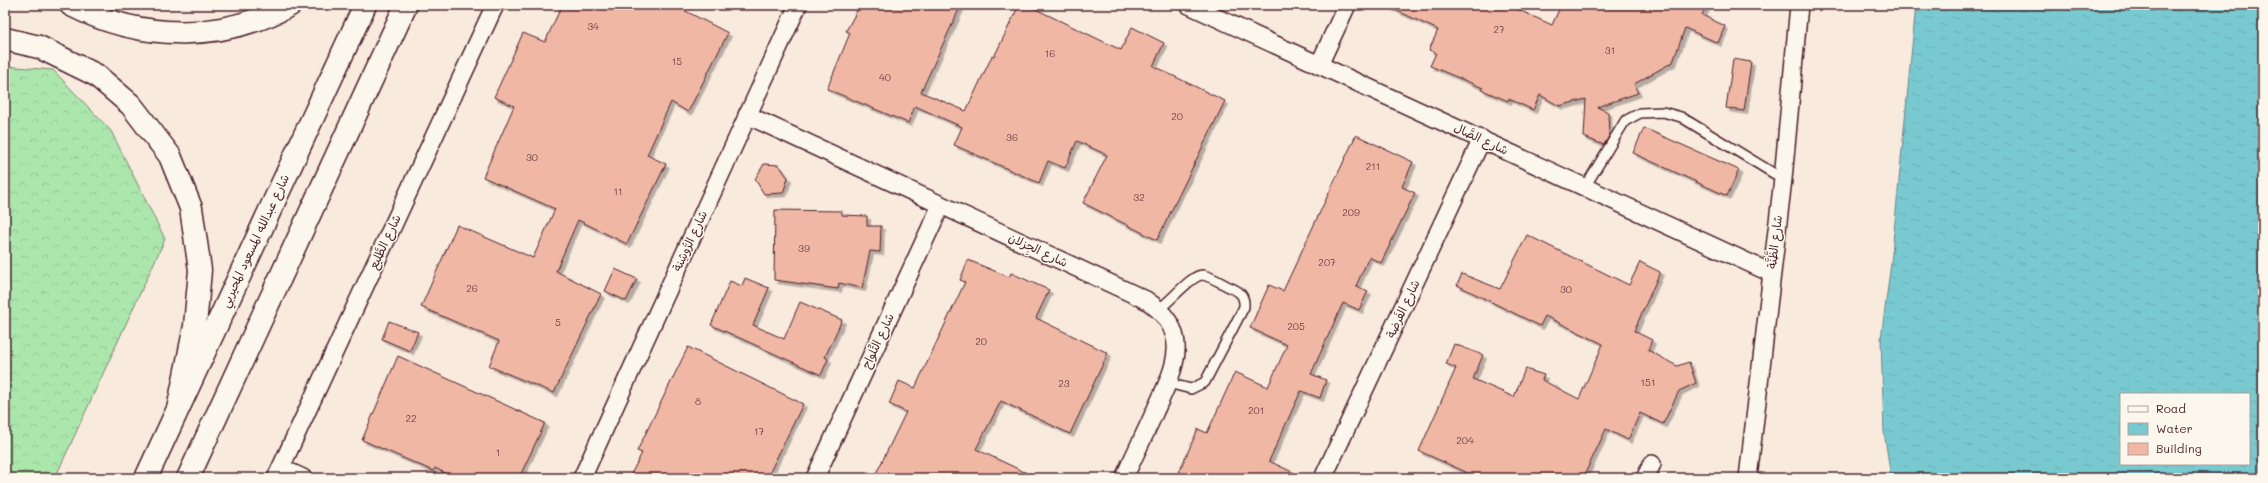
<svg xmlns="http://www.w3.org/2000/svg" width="2268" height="483" font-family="Mali,'Playpen Sans Arabic',sans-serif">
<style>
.forest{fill:url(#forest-crowns);stroke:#7a836c}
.water{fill:url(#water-ripples);stroke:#66868e;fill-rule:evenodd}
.building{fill:#efb7a4;stroke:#4a1f2b;filter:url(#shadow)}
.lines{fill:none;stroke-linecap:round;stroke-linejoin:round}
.lane-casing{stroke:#4a1f2b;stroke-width:12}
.street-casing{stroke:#4a1f2b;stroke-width:20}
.secondary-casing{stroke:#4a1f2b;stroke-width:25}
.highway-casing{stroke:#4a1f2b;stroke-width:25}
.lane{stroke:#fbf7ec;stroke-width:9}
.street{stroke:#fbf7ec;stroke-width:17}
.secondary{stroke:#fbf7ec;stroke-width:22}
.highway{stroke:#fbf7ec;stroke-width:22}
.labels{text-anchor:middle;stroke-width:3;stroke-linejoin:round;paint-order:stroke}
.number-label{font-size:10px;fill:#734549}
.street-label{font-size:12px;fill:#4a1f2b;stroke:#fbf7ec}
</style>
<defs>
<pattern id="forest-crowns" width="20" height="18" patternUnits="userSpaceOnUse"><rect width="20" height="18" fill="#abe7ad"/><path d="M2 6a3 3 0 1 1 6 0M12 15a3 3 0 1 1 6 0" fill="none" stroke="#95c695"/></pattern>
<pattern id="water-ripples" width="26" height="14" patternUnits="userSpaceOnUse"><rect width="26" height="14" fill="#79cad0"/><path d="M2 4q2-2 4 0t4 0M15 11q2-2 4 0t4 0" fill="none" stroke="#6aadb3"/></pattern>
<filter id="shadow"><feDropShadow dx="3.5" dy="3.5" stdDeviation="0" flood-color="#0004"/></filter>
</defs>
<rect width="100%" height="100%" fill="#f9eade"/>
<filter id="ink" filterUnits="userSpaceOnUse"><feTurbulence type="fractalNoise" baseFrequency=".025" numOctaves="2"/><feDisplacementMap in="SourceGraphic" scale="8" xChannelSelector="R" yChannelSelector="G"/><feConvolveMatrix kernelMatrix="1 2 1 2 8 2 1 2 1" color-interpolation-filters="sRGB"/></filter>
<g filter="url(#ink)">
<polygon class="forest" points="5,66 53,70 111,131 165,239 55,478 5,478"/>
<path class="water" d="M 1916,5 L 2263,5 L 2263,478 L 1891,478 L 1884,431 L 1881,339 L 1891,263 ZM 2121,394 L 2249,394 L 2249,464 L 2121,464 Z"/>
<g class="building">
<polygon points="562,5 674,5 728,33 688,112 671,102 647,155 666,164 627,244 578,220 556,271 601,294 554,393 489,366 499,341 421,307 457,225 533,258 555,209 483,177 514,106 494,97 523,33 545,42"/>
<polygon points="860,5 961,5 921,92 966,111 992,56 994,57 1019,5 1027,5 1121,50 1132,27 1164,43 1153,66 1225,101 1157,240 1083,203 1107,155 1077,141 1065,168 1048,161 1039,183 954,145 962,127 915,106 908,123 827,89 850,33 846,31"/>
<polygon points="1385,5 1508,5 1552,25 1561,5 1707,5 1702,15 1725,26 1718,43 1685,28 1673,62 1634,84 1638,93 1597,107 1608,112 1609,136 1604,145 1584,137 1586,99 1559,106 1540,95 1533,110 1509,99 1508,101 1482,90 1483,88 1430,66 1436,53 1429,50 1438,30"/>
<polygon points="1733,59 1751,62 1744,111 1726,108"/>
<polygon points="1644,128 1739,170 1727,196 1633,153"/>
<polygon points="1356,135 1413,162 1402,187 1415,193 1381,263 1369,257 1356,286 1368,291 1359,310 1343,303 1311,374 1326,380 1320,398 1301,391 1269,461 1305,478 1193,478 1179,472 1198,429 1207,433 1235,372 1268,387 1287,345 1250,328 1269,285 1283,291"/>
<polygon points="764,164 779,165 788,178 783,193 764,194 755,179"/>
<polygon points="775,210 842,211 842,215 867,216 867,226 881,226 880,252 870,251 862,288 839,283 838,289 774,280"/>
<polygon points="1527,235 1629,285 1640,262 1660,272 1634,331 1652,340 1648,350 1677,366 1689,362 1696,383 1679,391 1663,424 1640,413 1628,440 1606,429 1583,478 1479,478 1419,451 1456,368 1446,364 1454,344 1483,355 1473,379 1514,397 1525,369 1544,375 1542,380 1579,399 1603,344 1545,316 1540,326 1457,285 1462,274 1500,289"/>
<polygon points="968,260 1009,277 1011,273 1049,290 1036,318 1108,353 1070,434 1001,401 976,449 1037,478 874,478 906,412 889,404 899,381 915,388 965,282 960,280"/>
<polygon points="615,269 637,279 626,301 605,291"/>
<polygon points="745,278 769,288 753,325 784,339 800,302 842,320 825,357 828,359 821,375 711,325 730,281 742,286"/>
<polygon points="389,321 418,332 410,351 382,339"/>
<polygon points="688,347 803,404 767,478 629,478 642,453 637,451"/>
<polygon points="398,356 545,423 519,478 455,478 435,468 433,471 362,440"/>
</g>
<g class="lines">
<defs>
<g id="lane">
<polyline points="1585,187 1625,121 1640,113 1663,112 1681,117 1783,179"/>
<path d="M 1159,309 C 1171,301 1192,274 1203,275 C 1212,277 1221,283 1229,287 C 1239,291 1245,295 1244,307 L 1205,382 L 1191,389 L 1168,383"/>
</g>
<g id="street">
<polyline points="1189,5 1771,273"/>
<polyline points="1319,65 1347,5"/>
<path d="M 747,115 L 1146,300 C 1194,332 1175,368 1155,411 C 1145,434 1134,456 1124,478"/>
<polyline points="281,468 303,478"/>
<polyline points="276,478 495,5"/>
<polyline points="582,478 798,5"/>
<polyline points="815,478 941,205"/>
<polyline points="1323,478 1482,139"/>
<polyline points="1645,478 1652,464"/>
<polyline points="1748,478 1783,179 1799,5"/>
</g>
<g id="secondary">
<polyline points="146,478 365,5"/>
<polyline points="188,478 406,5"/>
</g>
<g id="highway">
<path d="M 71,5 C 141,41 221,42 290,5"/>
<polyline points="5,39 39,47 96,75 131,105 170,156 191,208 200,270 195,326 179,405"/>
</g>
</defs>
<use href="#lane" class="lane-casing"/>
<use href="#street" class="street-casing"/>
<use href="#secondary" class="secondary-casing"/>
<use href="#highway" class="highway-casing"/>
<use href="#lane" class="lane"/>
<use href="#street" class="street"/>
<use href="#secondary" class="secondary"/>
<use href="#highway" class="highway"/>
</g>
</g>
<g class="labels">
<g class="number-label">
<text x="593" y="30">34</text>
<text x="1499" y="33">27</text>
<text x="1610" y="54">31</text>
<text x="1050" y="57">16</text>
<text x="677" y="65">15</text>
<text x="885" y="81">40</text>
<text x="1177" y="120">20</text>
<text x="1012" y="141">36</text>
<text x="532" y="161">30</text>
<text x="1373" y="170">211</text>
<text x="618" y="195">11</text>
<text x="1139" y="201">32</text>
<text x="1351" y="216">209</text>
<text x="804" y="252">39</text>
<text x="1327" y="266">207</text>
<text x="472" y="292">26</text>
<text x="1566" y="293">30</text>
<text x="558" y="326">5</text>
<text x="1296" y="330">205</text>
<text x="981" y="345">20</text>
<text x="1648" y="386">151</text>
<text x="1064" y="387">23</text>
<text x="698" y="405">8</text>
<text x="1256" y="414">201</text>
<text x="411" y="422">22</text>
<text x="759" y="435">17</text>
<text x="1465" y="444">204</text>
<text x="498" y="456">1</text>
</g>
<g class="street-label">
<text transform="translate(1481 139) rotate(25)" y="4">شارع الصَّال</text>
<text transform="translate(255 241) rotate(-65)" y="4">شارع عبدالله المسعود المحيربي</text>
<text transform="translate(690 241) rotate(-65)" y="4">شارع الرُّوشِنة</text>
<text transform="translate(385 242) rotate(-65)" y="4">شارع الطَّليع</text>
<text transform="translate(1775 242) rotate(-83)" y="4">شارع الظَّنَّة</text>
<text transform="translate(1038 250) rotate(25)" y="4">شارع الجِزلان</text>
<text transform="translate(1403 309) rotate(-65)" y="4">شارع الفَرضة</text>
<text transform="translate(878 341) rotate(-65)" y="4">شارع التِّلواح</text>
</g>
</g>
<rect width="2268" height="483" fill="none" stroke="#fbf7ec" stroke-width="20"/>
<rect x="10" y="10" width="2248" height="463" fill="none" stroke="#4a1f2b" stroke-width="1.5" filter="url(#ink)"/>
<rect x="2120" y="393" width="130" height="72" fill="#fbf7ec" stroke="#b4a19f"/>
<rect x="2128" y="406" width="20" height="6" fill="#fbf7ec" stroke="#b4a19f"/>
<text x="2156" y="413" font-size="12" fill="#4a1f2b">Road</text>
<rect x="2128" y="423" width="20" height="12" fill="url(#water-ripples)" stroke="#b4a19f"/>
<text x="2156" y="433" font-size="12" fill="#4a1f2b">Water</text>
<rect x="2128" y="443" width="20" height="12" fill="#efb7a4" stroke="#b4a19f"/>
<text x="2156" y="453" font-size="12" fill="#4a1f2b">Building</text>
</svg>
